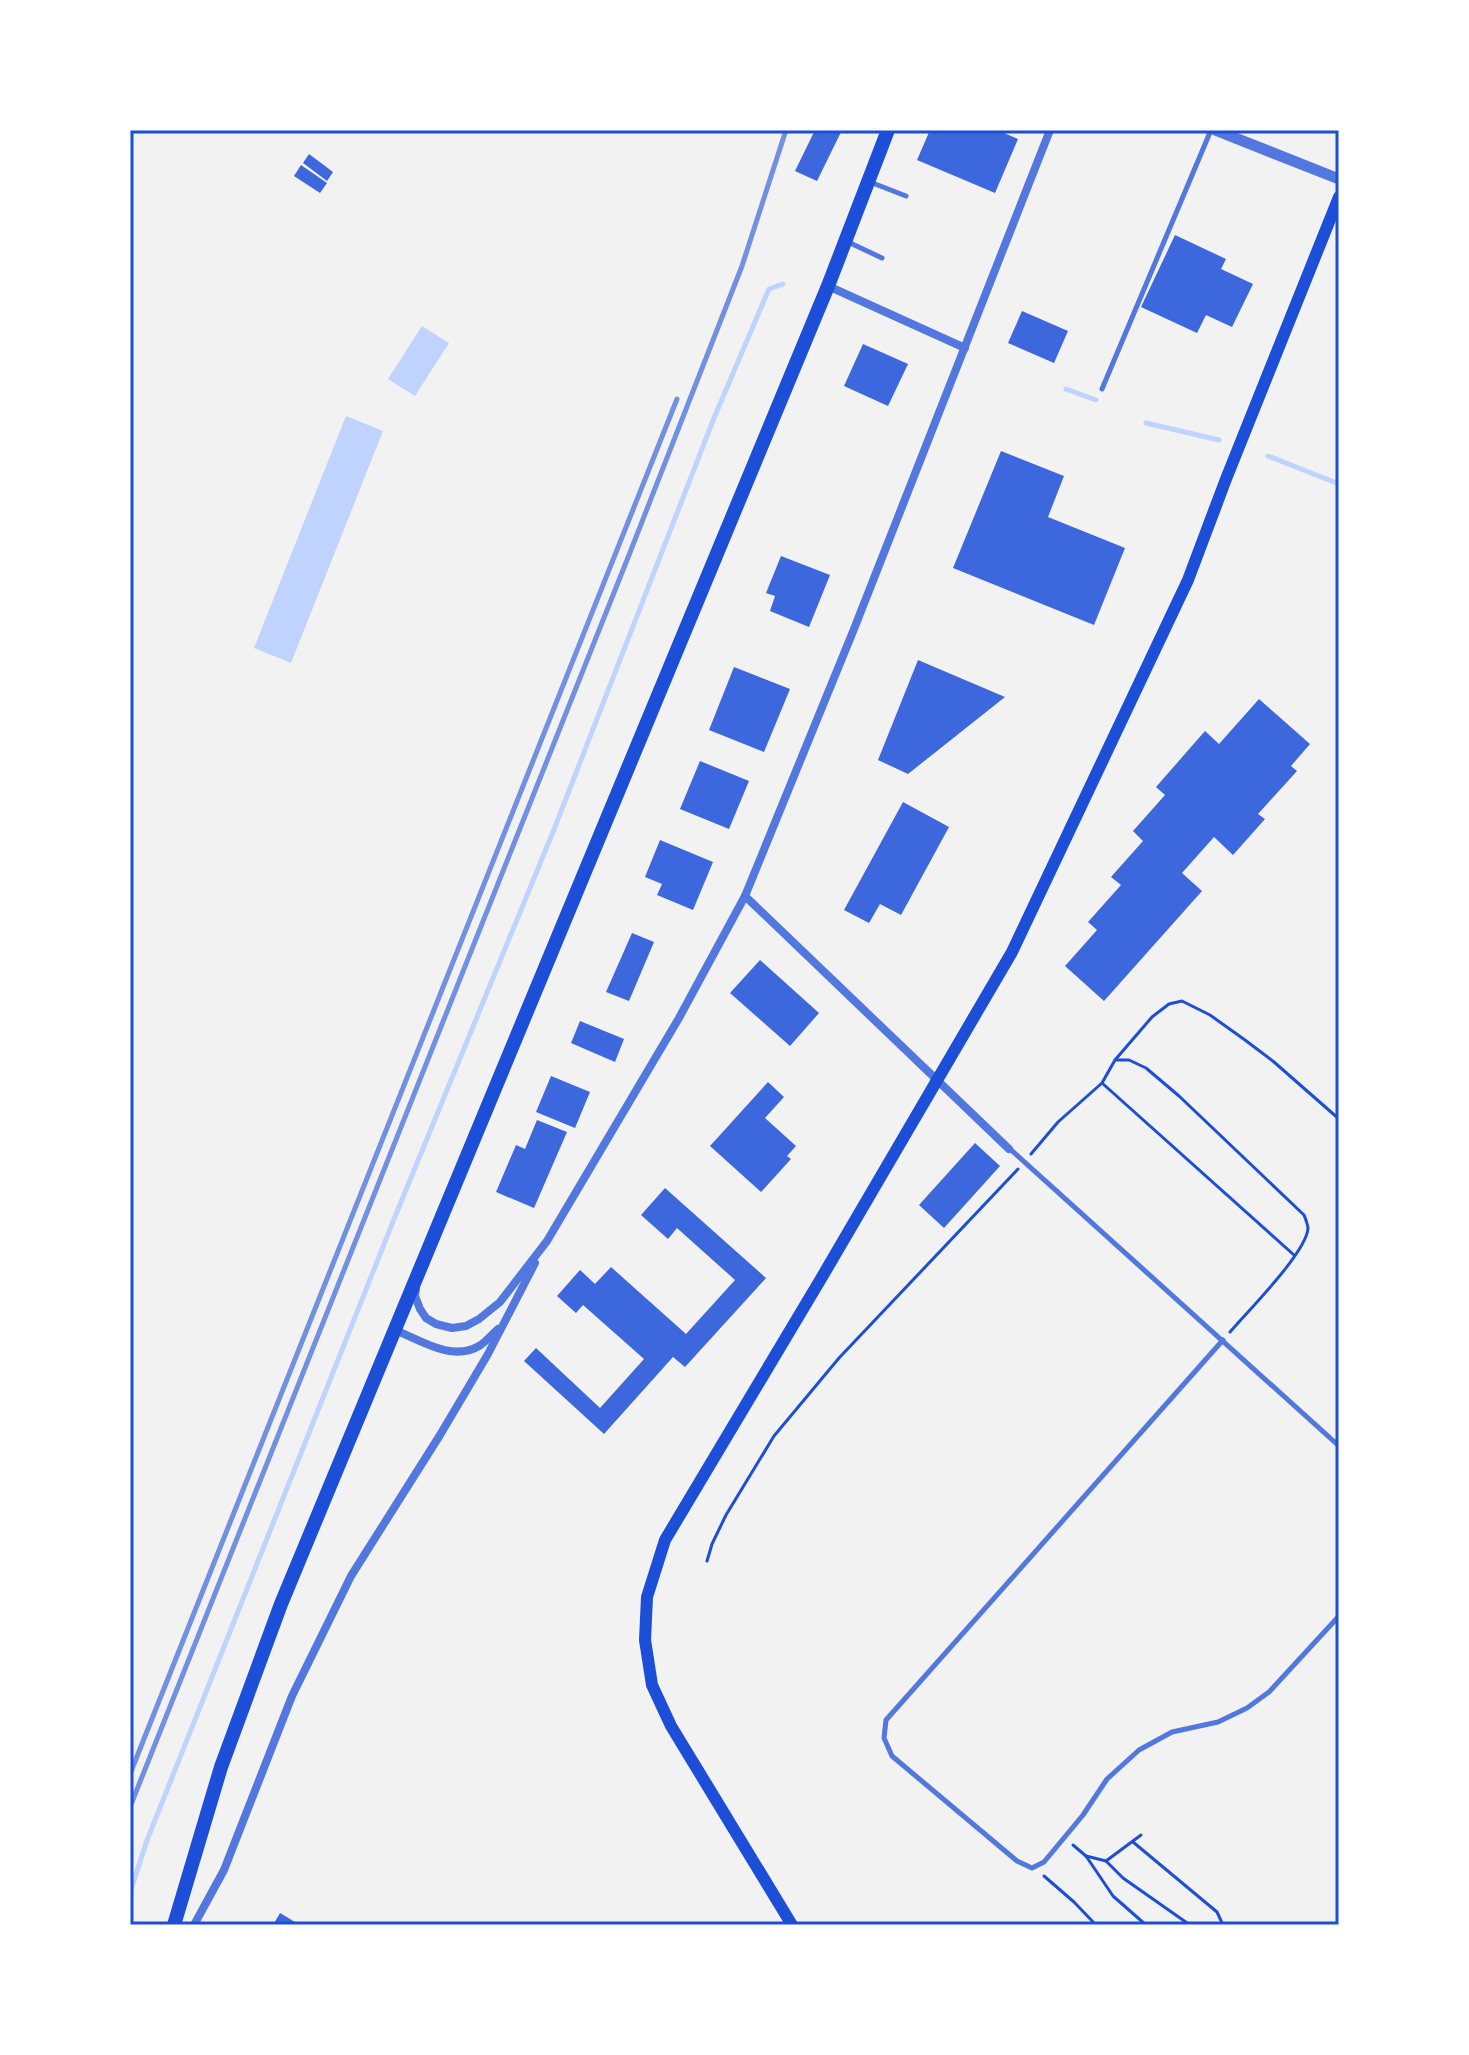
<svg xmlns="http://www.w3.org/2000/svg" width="1469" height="2055" font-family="'Noto Serif',serif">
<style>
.water{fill:#bfd3fe}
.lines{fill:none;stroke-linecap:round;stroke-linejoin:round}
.stream{stroke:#bfd3fe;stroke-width:5}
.building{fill:#3d67dc}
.path{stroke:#1d4ed8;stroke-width:3}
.service{stroke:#5277de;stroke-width:5}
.minor{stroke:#5277de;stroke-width:8}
.tertiary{stroke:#5277de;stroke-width:11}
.secondary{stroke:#1d4ed8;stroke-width:12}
.primary{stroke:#1d4ed8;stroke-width:14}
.rail{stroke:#7290e2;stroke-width:5}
.neatline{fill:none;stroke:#1d4ed8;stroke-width:3}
</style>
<rect width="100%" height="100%" fill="#f2f2f2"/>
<g class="water">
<polygon points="422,326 449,343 415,396 388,379"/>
<polygon points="346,416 383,431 291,663 254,648"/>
</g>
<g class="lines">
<g class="stream">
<polyline points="1066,389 1096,400"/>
<polyline points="1146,423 1219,440"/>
<polyline points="1268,456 1339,484"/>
<polyline points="130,1893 146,1843 394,1219 553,832 714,418 769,289 783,284"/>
</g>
</g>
<g class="building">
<polygon points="815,130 842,130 817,181 795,171"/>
<polygon points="930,130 997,130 1018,139 995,193 917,160"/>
<polygon points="309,154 333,172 327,181 303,163"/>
<polygon points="301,165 327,183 320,193 294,176"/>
<polygon points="1175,235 1226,259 1221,269 1253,284 1232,327 1206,315 1197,333 1141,307"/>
<polygon points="1022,311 1068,331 1054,363 1008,343"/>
<polygon points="863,344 908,364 888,406 844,386"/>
<polygon points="1001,451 1064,476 1048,517 1125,548 1094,625 953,568"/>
<polygon points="781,556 830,575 809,627 770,611 775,596 766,593"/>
<polygon points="918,660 1005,697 908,774 878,760"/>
<polygon points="734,667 790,689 764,752 709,730"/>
<polygon points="1259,699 1310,744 1291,766 1297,771 1258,814 1265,819 1233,855 1214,837 1182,873 1202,891 1104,1001 1065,966 1097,930 1088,922 1121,885 1111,877 1143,841 1133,831 1165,795 1156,787 1205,731 1219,744"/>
<polygon points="700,761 749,781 729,829 680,809"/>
<polygon points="903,802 949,827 901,915 880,904 869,923 844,910"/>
<polygon points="660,840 713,862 693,910 657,895 662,884 645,877"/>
<polygon points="632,933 654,942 629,1001 606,992"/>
<polygon points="760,960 819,1013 790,1046 730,993"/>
<polygon points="580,1021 624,1039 615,1062 571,1043"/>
<polygon points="551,1076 590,1092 575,1128 536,1112"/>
<polygon points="768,1082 784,1097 765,1118 796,1146 787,1156 791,1159 761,1192 710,1146"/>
<polygon points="537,1120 567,1132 534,1208 496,1192 516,1145 525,1149"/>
<polygon points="975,1143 1000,1166 944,1228 919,1205"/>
<polygon points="665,1188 766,1278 685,1367 673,1357 604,1434 524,1361 536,1348 600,1408 644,1359 583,1305 576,1313 557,1296 580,1270 595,1284 611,1267 686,1334 735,1280 677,1228 668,1239 641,1215"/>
<polygon points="280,1913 300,1925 273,1925"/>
</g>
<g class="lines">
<g class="path">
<path d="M 1115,1060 L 1129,1060 L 1146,1068 L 1179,1096 L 1304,1215 C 1305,1217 1308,1226 1308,1228 C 1307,1252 1247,1312 1230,1332"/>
<polyline points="1102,1083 1294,1255"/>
<polyline points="1031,1154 1058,1122 1102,1083 1115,1060 1152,1017 1169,1004 1182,1001 1210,1015 1245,1040 1274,1062 1339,1119"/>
<polyline points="707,1561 712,1544 726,1515 774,1436 839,1358 1018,1169"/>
<polyline points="1133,1842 1217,1912 1223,1925"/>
<polyline points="1073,1845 1086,1856 1106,1861 1141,1835"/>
<polyline points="1086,1856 1113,1896 1146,1925"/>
<polyline points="1106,1861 1123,1878 1190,1925"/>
<polyline points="1044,1876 1074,1902 1096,1925"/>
</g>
<g class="service">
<polyline points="870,182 906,196"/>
<polyline points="846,241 882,258"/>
<polyline points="1102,389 1211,130"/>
<polyline points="1010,1149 1339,1446"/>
<polyline points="1223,1340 886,1720 884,1738 892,1756 1017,1861 1032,1868 1044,1862 1083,1815 1107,1779 1139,1750 1172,1732 1218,1722 1247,1708 1269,1692 1339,1616"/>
</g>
<g class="minor">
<polyline points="828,286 965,348"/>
<polyline points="745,896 1009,1149"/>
<polyline points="416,1289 415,1296 420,1309 426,1318 436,1324 452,1328 466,1326 479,1319 500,1302 547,1241 679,1018 745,896 854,629 1050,130"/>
<path d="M 395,1330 C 420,1340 452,1362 479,1346 C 486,1342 492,1334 498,1329"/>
<polyline points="194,1925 224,1870 292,1696 351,1576 440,1435 488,1354 535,1263"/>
</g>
<polyline class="tertiary" points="1215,130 1339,179"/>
<polyline class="secondary" points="792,1925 671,1726 652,1685 645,1640 647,1597 665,1540 822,1277 1012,952 1188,580 1226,479 1339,197"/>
<polyline class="primary" points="174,1925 221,1767 281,1604 828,286 888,130"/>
<g class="rail">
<polyline points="130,1774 677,399"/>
<polyline points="130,1807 629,555 742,266 786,130"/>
</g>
</g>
<rect width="1469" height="2055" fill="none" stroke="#ffffff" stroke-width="264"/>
<rect x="132" y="132" width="1205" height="1791" class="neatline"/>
</svg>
